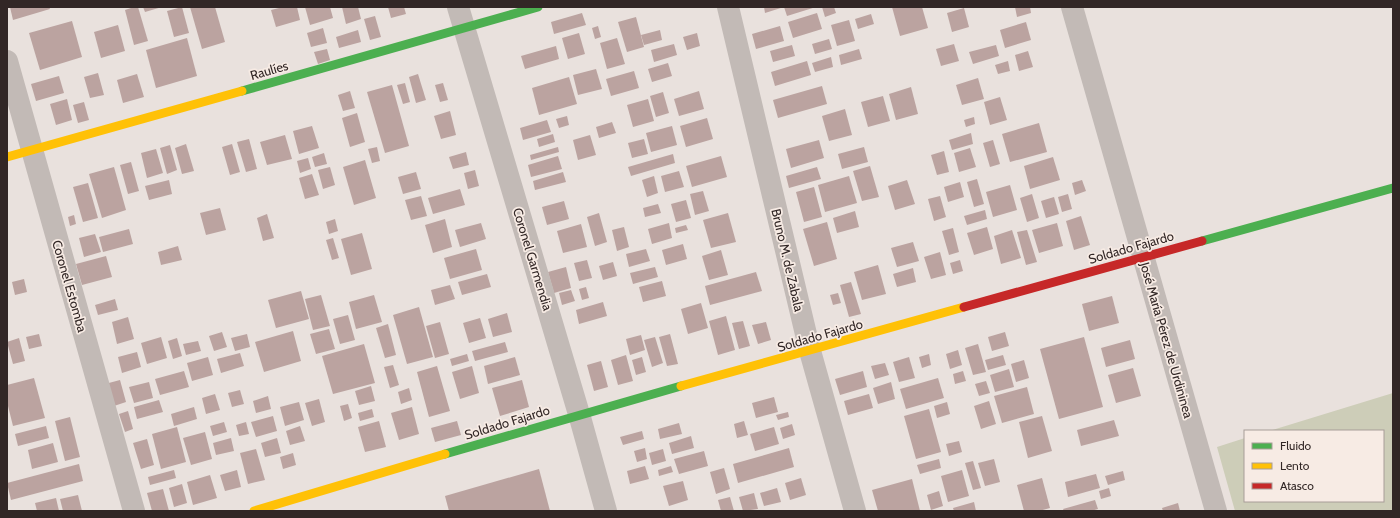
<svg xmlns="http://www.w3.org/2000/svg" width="1400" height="518" font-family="Cabin,sans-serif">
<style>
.green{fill:#cdcdb8}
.building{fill:#bba3a0}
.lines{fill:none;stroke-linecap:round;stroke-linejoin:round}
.street{stroke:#c2bab6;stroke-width:22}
.fast{stroke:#4caf50;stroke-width:9}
.slow{stroke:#ffc107;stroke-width:9}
.jam{stroke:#c62828;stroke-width:9}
.labels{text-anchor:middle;stroke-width:3.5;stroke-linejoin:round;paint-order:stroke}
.street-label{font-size:13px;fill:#322726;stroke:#f7ebe4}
</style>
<rect width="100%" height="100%" fill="#e9e1dd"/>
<polygon class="green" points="1393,393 1393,511 1235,511 1217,447 1245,438 1245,501 1383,501 1383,431 1269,431"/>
<g class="building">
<polygon points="10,7 49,7 50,9 13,20"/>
<polygon points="134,7 138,7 148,41 134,45 125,10"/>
<polygon points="143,7 162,7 145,12"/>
<polygon points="182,7 189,33 174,37 167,11"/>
<polygon points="190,7 215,7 225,42 202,49"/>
<polygon points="283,7 297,7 300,20 276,27 271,10"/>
<polygon points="305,7 330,7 333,18 310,25"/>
<polygon points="342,7 358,7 361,19 346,24"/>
<polygon points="388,7 404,7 406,14 391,18"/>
<polygon points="764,7 784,7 765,13"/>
<polygon points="784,7 816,7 787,16"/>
<polygon points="822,7 834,7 836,13 825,17"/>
<polygon points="892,7 922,7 928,28 900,36"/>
<polygon points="1015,7 1030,7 1031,13 1017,17"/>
<polygon points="964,8 969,27 952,32 947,13"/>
<polygon points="582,13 586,25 554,34 551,22"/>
<polygon points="817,13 822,29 793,38 788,22"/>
<polygon points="871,14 874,24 858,29 855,19"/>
<polygon points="375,16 381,37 370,40 364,19"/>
<polygon points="636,17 644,47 627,52 618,22"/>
<polygon points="849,20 855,41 837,46 831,25"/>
<polygon points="72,21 82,57 40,70 29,33"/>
<polygon points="1026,22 1031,40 1005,48 1000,30"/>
<polygon points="118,25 125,51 101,58 94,32"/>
<polygon points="598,26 601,37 595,39 592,28"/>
<polygon points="780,26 784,41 756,49 752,34"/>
<polygon points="323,28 327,43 311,47 307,33"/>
<polygon points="358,30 361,42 339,48 336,37"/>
<polygon points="660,30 662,40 644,45 641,35"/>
<polygon points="579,33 585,54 568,59 562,38"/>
<polygon points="697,33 700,46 687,50 683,37"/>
<polygon points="187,38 197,76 156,88 146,50"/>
<polygon points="617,38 625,64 607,69 600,43"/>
<polygon points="829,39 832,49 815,54 812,44"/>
<polygon points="674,44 677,55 654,62 651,50"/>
<polygon points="954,44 959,61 941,66 936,49"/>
<polygon points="792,45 795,56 773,62 770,51"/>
<polygon points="996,45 999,56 973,64 969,52"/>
<polygon points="556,46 559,59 525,69 521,56"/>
<polygon points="327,49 330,60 318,64 314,52"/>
<polygon points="859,49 862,59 841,65 839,55"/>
<polygon points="1028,51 1033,67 1019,71 1015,55"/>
<polygon points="831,57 833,67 815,72 812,63"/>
<polygon points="807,61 811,75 775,86 771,72"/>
<polygon points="1008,61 1010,71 998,74 995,65"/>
<polygon points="668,63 672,76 652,82 648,69"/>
<polygon points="596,69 602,89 578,95 573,75"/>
<polygon points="634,71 639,88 611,96 606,79"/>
<polygon points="98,73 104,95 90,98 84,77"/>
<polygon points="137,74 144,97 123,103 117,80"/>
<polygon points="418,74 426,100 416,103 409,77"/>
<polygon points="59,76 64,93 36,101 31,84"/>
<polygon points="569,77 577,104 539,115 532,88"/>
<polygon points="978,78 984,99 962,105 956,85"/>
<polygon points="405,83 410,102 403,104 397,85"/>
<polygon points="443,83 448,100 440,102 435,85"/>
<polygon points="392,85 409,146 385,153 367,92"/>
<polygon points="822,86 827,104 778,118 773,100"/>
<polygon points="911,87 918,114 896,120 889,94"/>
<polygon points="350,91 355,108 343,111 338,95"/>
<polygon points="699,91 704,109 679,116 674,99"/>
<polygon points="663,92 669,113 656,117 650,96"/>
<polygon points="883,96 890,121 868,127 861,102"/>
<polygon points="1000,97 1007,120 990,125 984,102"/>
<polygon points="67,99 72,120 56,125 50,104"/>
<polygon points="648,99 654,121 633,127 627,105"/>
<polygon points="84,102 89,120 78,123 73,105"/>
<polygon points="845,109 852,135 829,141 822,116"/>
<polygon points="450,111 456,135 441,139 434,116"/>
<polygon points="357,113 365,142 350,147 342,118"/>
<polygon points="567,116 569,125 559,128 556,119"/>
<polygon points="974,117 975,124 966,127 964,120"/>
<polygon points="707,118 713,139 686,147 680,126"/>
<polygon points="547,120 551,132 523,140 520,128"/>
<polygon points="612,122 616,133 599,138 596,127"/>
<polygon points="1039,123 1047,152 1010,162 1002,134"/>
<polygon points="312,126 319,148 299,154 293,131"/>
<polygon points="672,126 677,145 651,152 646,133"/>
<polygon points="971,133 973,144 952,150 949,140"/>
<polygon points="553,134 555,142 539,147 537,139"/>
<polygon points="285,135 292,159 267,165 260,142"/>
<polygon points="590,135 596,155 578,160 573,140"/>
<polygon points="249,139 257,169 246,172 237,142"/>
<polygon points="644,139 648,154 632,158 628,143"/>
<polygon points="819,140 824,158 791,168 786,149"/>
<polygon points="993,140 1000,164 990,167 983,143"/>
<polygon points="186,144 194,171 182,174 175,148"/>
<polygon points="232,144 240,172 230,175 222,147"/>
<polygon points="170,145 177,170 167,174 160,148"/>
<polygon points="377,147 380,161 372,163 368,149"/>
<polygon points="558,147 559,152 531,160 530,155"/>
<polygon points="864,147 868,162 842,169 838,154"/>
<polygon points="970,148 976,167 959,172 954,153"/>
<polygon points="156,149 163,173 147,178 141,153"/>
<polygon points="944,151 949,172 937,175 931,155"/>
<polygon points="466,152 469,165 453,169 449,157"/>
<polygon points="324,153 327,164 315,167 312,157"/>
<polygon points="673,154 675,163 631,176 628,167"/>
<polygon points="558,156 562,169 531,177 528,165"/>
<polygon points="721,156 727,177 692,187 686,166"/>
<polygon points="1053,157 1060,180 1030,189 1024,166"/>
<polygon points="308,158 311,169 300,173 297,161"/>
<polygon points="365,160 376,198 354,205 343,167"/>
<polygon points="131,162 139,191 128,194 120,165"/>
<polygon points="870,166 879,197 862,201 853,171"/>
<polygon points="114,167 126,210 102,218 89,174"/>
<polygon points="330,167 335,185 323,189 318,170"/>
<polygon points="817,167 821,179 789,188 786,176"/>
<polygon points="475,170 479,186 468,189 464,173"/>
<polygon points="679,171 684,187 665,192 661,176"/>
<polygon points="416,172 421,189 403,194 398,177"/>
<polygon points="563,172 566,182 535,190 533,181"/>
<polygon points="312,174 319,195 305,199 299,178"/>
<polygon points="654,176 658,193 647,197 642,180"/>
<polygon points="849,176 857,203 825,212 818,185"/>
<polygon points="977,179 984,204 974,207 967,182"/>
<polygon points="169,180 172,194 149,200 145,186"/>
<polygon points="907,180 915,204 895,210 888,186"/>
<polygon points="1082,180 1086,191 1075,195 1072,183"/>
<polygon points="960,182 964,197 948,202 944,187"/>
<polygon points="88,183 98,218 83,222 73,187"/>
<polygon points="1010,185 1017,210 993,217 986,192"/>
<polygon points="814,187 822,217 804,222 796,192"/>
<polygon points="460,189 465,205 433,214 428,198"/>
<polygon points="703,191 709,211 695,215 690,194"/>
<polygon points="1032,194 1039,218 1027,222 1020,198"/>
<polygon points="1068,194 1072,209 1062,212 1058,197"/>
<polygon points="421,196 427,216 411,220 405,200"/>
<polygon points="940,196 946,217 934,221 928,199"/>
<polygon points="1054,197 1059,214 1046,218 1041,201"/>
<polygon points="686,200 691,218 676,222 671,204"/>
<polygon points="564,201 569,219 547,225 542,207"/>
<polygon points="658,204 661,213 645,217 643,208"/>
<polygon points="220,208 226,230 206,235 200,213"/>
<polygon points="985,210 987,219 967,225 964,216"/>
<polygon points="855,211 859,227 837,233 833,218"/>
<polygon points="599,213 607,242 595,246 587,217"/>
<polygon points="728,213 736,242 711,248 703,220"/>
<polygon points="267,214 274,238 263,241 257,218"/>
<polygon points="74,215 76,224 70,226 68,217"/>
<polygon points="1081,216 1090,245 1074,250 1066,221"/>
<polygon points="335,219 338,231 329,234 326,222"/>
<polygon points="445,219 452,247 433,253 425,225"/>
<polygon points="827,222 837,259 814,266 803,229"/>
<polygon points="481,223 486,239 460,247 455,230"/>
<polygon points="669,223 672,238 652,244 648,229"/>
<polygon points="1057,223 1063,246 1039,253 1032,230"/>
<polygon points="581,224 587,247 563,253 557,231"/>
<polygon points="686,225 688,230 676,233 675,228"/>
<polygon points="624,227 629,247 617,251 612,230"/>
<polygon points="987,227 993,249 974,255 967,233"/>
<polygon points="953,228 959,252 949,255 942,231"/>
<polygon points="129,229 133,244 103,252 99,237"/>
<polygon points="1012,230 1021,258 1001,264 994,236"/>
<polygon points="1027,230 1037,262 1026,265 1017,232"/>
<polygon points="362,233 372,269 351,275 341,239"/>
<polygon points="95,234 101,252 84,257 79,238"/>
<polygon points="333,238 339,258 332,260 326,240"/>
<polygon points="913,242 919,261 897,267 891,248"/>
<polygon points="683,244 687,259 666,265 662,250"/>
<polygon points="178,246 182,260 161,265 158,252"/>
<polygon points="476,249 482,270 450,279 444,258"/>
<polygon points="646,249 650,261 629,267 626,254"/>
<polygon points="721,250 728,275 709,280 702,256"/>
<polygon points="940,252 946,275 931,279 924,257"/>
<polygon points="106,256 112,277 82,285 76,264"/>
<polygon points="587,260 592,278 579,281 574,263"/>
<polygon points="960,260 963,271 953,274 950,263"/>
<polygon points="613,262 617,276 603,280 599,266"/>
<polygon points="878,265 886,294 862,300 854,272"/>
<polygon points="566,267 571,288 554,293 548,272"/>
<polygon points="655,267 658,277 633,284 630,273"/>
<polygon points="913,268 916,282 897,287 893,274"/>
<polygon points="756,272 762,291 710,305 705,286"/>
<polygon points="487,274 491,287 462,295 458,282"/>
<polygon points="24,279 27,292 15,295 12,282"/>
<polygon points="662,281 666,296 643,302 639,287"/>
<polygon points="851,282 861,314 849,317 840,285"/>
<polygon points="450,285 455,299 435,305 431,290"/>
<polygon points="586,287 589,298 582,300 579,289"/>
<polygon points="571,290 575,301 562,305 559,293"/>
<polygon points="301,291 309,319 276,328 268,300"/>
<polygon points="838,293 841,303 833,305 830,295"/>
<polygon points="321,295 330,326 313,330 305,299"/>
<polygon points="374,295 382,322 356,329 349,302"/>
<polygon points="1112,296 1119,323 1089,331 1082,304"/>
<polygon points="115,299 118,310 98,315 95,305"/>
<polygon points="603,302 607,316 579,324 576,310"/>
<polygon points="701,303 708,328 688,334 681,309"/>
<polygon points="419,307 433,357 407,364 393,315"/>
<polygon points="507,313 512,332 493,337 488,319"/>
<polygon points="348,315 355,340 340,344 333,319"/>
<polygon points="726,316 735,350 718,355 709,321"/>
<polygon points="128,317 134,339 117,344 112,322"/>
<polygon points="480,318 486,338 469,343 463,323"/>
<polygon points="743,321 750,346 739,349 732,323"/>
<polygon points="440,322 449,354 435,358 426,326"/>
<polygon points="766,322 771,340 758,344 752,325"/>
<polygon points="388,324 396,355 385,358 376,328"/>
<polygon points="329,329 335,349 316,354 310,334"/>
<polygon points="293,331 301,361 264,372 255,342"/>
<polygon points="222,332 227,347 214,351 209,336"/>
<polygon points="1005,332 1009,346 992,351 988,337"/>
<polygon points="39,334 42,346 29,349 26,337"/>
<polygon points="247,334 250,347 235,351 231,338"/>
<polygon points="670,334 678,364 667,366 659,337"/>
<polygon points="641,335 645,350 630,355 626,339"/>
<polygon points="161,337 167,358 147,364 141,343"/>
<polygon points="655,337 663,363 652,367 644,340"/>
<polygon points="1084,337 1103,407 1059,419 1040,349"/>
<polygon points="19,338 25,361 13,364 7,342"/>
<polygon points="177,338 182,356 173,359 168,341"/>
<polygon points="1130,340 1135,359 1106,367 1101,348"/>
<polygon points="198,341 201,351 186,355 183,344"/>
<polygon points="505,342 508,352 475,361 472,351"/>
<polygon points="364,344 375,383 333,394 322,356"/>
<polygon points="978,344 986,372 973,375 965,348"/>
<polygon points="958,350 962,365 950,369 946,354"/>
<polygon points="137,352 141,367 122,373 118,357"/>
<polygon points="240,353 244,366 221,373 217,359"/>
<polygon points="467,354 469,361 452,366 450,359"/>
<polygon points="929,354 931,365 922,368 919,357"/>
<polygon points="626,355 633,381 618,385 611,360"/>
<polygon points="1003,355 1006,365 988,370 985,360"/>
<polygon points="208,357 213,375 192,381 187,363"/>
<polygon points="515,357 520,375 488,384 484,366"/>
<polygon points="642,357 646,372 636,375 632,360"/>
<polygon points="909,357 915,378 899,382 893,362"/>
<polygon points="1024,360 1029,378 1016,382 1011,364"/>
<polygon points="601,361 608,387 594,391 587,365"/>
<polygon points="885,363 889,375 875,379 871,366"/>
<polygon points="393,365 399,385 390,388 384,367"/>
<polygon points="437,366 450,411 429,417 417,372"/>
<polygon points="472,366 479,393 460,399 452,372"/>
<polygon points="1133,368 1141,396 1116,403 1108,375"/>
<polygon points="1009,369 1014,387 995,392 990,375"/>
<polygon points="184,371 189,387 160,395 155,379"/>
<polygon points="863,371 867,387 840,395 835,379"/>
<polygon points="963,371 966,381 955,384 953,374"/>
<polygon points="34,378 45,418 13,426 7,402 7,385"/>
<polygon points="938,378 944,398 906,409 900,389"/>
<polygon points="120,380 126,402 111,407 105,384"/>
<polygon points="522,380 529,407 500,416 492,388"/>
<polygon points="986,381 990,393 979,396 975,384"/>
<polygon points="149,382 153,398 134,403 129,387"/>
<polygon points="891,382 895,399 878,404 873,388"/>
<polygon points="371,386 375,401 359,405 355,391"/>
<polygon points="1027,387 1034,414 1002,423 994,396"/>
<polygon points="409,388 412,400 401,404 398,392"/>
<polygon points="240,390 244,404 232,407 228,393"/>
<polygon points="215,394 220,410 206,414 202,398"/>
<polygon points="869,394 873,408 848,415 844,401"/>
<polygon points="268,396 271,409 256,413 253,401"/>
<polygon points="774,397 778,412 756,418 752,403"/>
<polygon points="319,399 325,422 312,426 305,403"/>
<polygon points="159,400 163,412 137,419 134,407"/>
<polygon points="989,401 996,424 981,429 974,406"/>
<polygon points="299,402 304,420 285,426 280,407"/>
<polygon points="947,402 950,414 937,418 934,406"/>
<polygon points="348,404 352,418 344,421 340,406"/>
<polygon points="194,407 197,419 174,426 171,414"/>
<polygon points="412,407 419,434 399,440 391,413"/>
<polygon points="372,409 374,417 360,421 358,413"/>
<polygon points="929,409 941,452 916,459 904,416"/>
<polygon points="128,411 133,429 125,432 119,414"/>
<polygon points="788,412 789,417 778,420 776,415"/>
<polygon points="273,416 277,431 256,437 251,422"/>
<polygon points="1042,416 1052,451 1028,458 1019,422"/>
<polygon points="70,417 80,457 65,461 55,421"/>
<polygon points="1114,420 1119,436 1081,446 1077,430"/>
<polygon points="379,421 386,447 365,452 358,427"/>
<polygon points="457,421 461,435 435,442 431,428"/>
<polygon points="744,421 748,435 737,438 734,424"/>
<polygon points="224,422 227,432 213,436 210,426"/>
<polygon points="246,422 249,434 239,436 236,425"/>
<polygon points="679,423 682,434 660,439 658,429"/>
<polygon points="792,424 795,435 783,439 780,428"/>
<polygon points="46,426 49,438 18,446 15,434"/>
<polygon points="300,426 305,441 290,445 286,431"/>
<polygon points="177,427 186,462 161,469 152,434"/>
<polygon points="774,427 779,444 755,451 750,434"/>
<polygon points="642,431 644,439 623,445 620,437"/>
<polygon points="205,432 212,459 191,465 183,438"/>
<polygon points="691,436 694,448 672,454 669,443"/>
<polygon points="231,438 234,451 216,455 213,443"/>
<polygon points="277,438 281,453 265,457 261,443"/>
<polygon points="147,439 154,465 141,469 133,443"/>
<polygon points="959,441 962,452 949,456 946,444"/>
<polygon points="53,443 58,462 32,469 28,450"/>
<polygon points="645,448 647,459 637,462 634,451"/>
<polygon points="789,448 794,467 738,483 733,464"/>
<polygon points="256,449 265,480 248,484 240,453"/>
<polygon points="663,449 666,461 652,465 649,453"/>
<polygon points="704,451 708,466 679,474 674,459"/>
<polygon points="293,453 296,465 283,469 280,457"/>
<polygon points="939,459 941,468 920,474 917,465"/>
<polygon points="994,459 1000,482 985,486 978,463"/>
<polygon points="973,461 981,488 973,490 965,463"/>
<polygon points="79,464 83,481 11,500 7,483"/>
<polygon points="645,466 649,479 630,484 627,471"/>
<polygon points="671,466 673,472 659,476 658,470"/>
<polygon points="724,468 730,489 716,494 710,472"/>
<polygon points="539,469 550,511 449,511 445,496"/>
<polygon points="174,470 176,478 150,485 148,477"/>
<polygon points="237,470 241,487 225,491 220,475"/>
<polygon points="962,470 969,496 948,502 941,476"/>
<polygon points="1123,471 1125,480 1108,485 1105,476"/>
<polygon points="1096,474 1100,488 1068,497 1065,482"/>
<polygon points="210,475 217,498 193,505 187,482"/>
<polygon points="801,478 806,495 790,500 785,483"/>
<polygon points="1042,478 1050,508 1039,511 1024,511 1017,485"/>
<polygon points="912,479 920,511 878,511 872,490"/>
<polygon points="683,481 688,500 669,506 663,486"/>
<polygon points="182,484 187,503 174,507 169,488"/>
<polygon points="777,488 781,502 764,506 760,493"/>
<polygon points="1109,488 1111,496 1101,499 1099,491"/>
<polygon points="163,489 169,511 152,511 147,493"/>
<polygon points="939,491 943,506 931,510 927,495"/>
<polygon points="754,493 758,509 743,511 739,497"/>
<polygon points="78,495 82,511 63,511 60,499"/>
<polygon points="730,497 734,511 721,511 718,500"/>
<polygon points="56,498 59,511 37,511 35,503"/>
<polygon points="1095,500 1098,509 1091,511 1064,511 1063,509"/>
<polygon points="974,502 976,511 954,511 953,508"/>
<polygon points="1178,503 1180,511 1163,511 1162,508"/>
</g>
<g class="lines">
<g class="street">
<polyline points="458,7 579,414 606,511"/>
<polyline points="728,7 810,351 855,511"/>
<polyline points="1072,7 1216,511"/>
<polyline points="7,61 134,511"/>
</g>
<g class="fast">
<polyline points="242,91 538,7"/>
<polyline points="1202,241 1393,188"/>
<polyline points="445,454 681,386"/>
</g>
<g class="slow">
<polyline points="7,157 242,91"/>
<polyline points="681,386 964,307"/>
<polyline points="254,511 445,454"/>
</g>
<polyline class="jam" points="964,307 1202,241"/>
</g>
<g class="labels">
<g class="street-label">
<text transform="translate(269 70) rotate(-16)" y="5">Raulíes</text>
<text transform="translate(1131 247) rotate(-16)" y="5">Soldado Fajardo</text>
<text transform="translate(533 259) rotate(73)" y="5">Coronel Garmendia</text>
<text transform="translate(788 260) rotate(77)" y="5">Bruno M. de Zabala</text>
<text transform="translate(70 286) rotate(74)" y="5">Coronel Estomba</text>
<text transform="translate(820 335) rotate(-16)" y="5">Soldado Fajardo</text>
<text transform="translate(1167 340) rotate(74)" y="5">José María Pérez de Urdininea</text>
<text transform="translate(507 422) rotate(-17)" y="5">Soldado Fajardo</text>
</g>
</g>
<rect width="1400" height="518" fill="none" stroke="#322726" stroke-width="16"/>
<rect x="1244" y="430" width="140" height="72" fill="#f7ebe4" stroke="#a89d98"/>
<rect x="1252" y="443" width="20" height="6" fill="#4caf50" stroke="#a89d98"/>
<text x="1280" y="450" font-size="12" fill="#322726">Fluido</text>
<rect x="1252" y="463" width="20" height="6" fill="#ffc107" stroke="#a89d98"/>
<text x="1280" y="470" font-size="12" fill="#322726">Lento</text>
<rect x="1252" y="483" width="20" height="6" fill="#c62828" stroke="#a89d98"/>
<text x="1280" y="490" font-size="12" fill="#322726">Atasco</text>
</svg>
